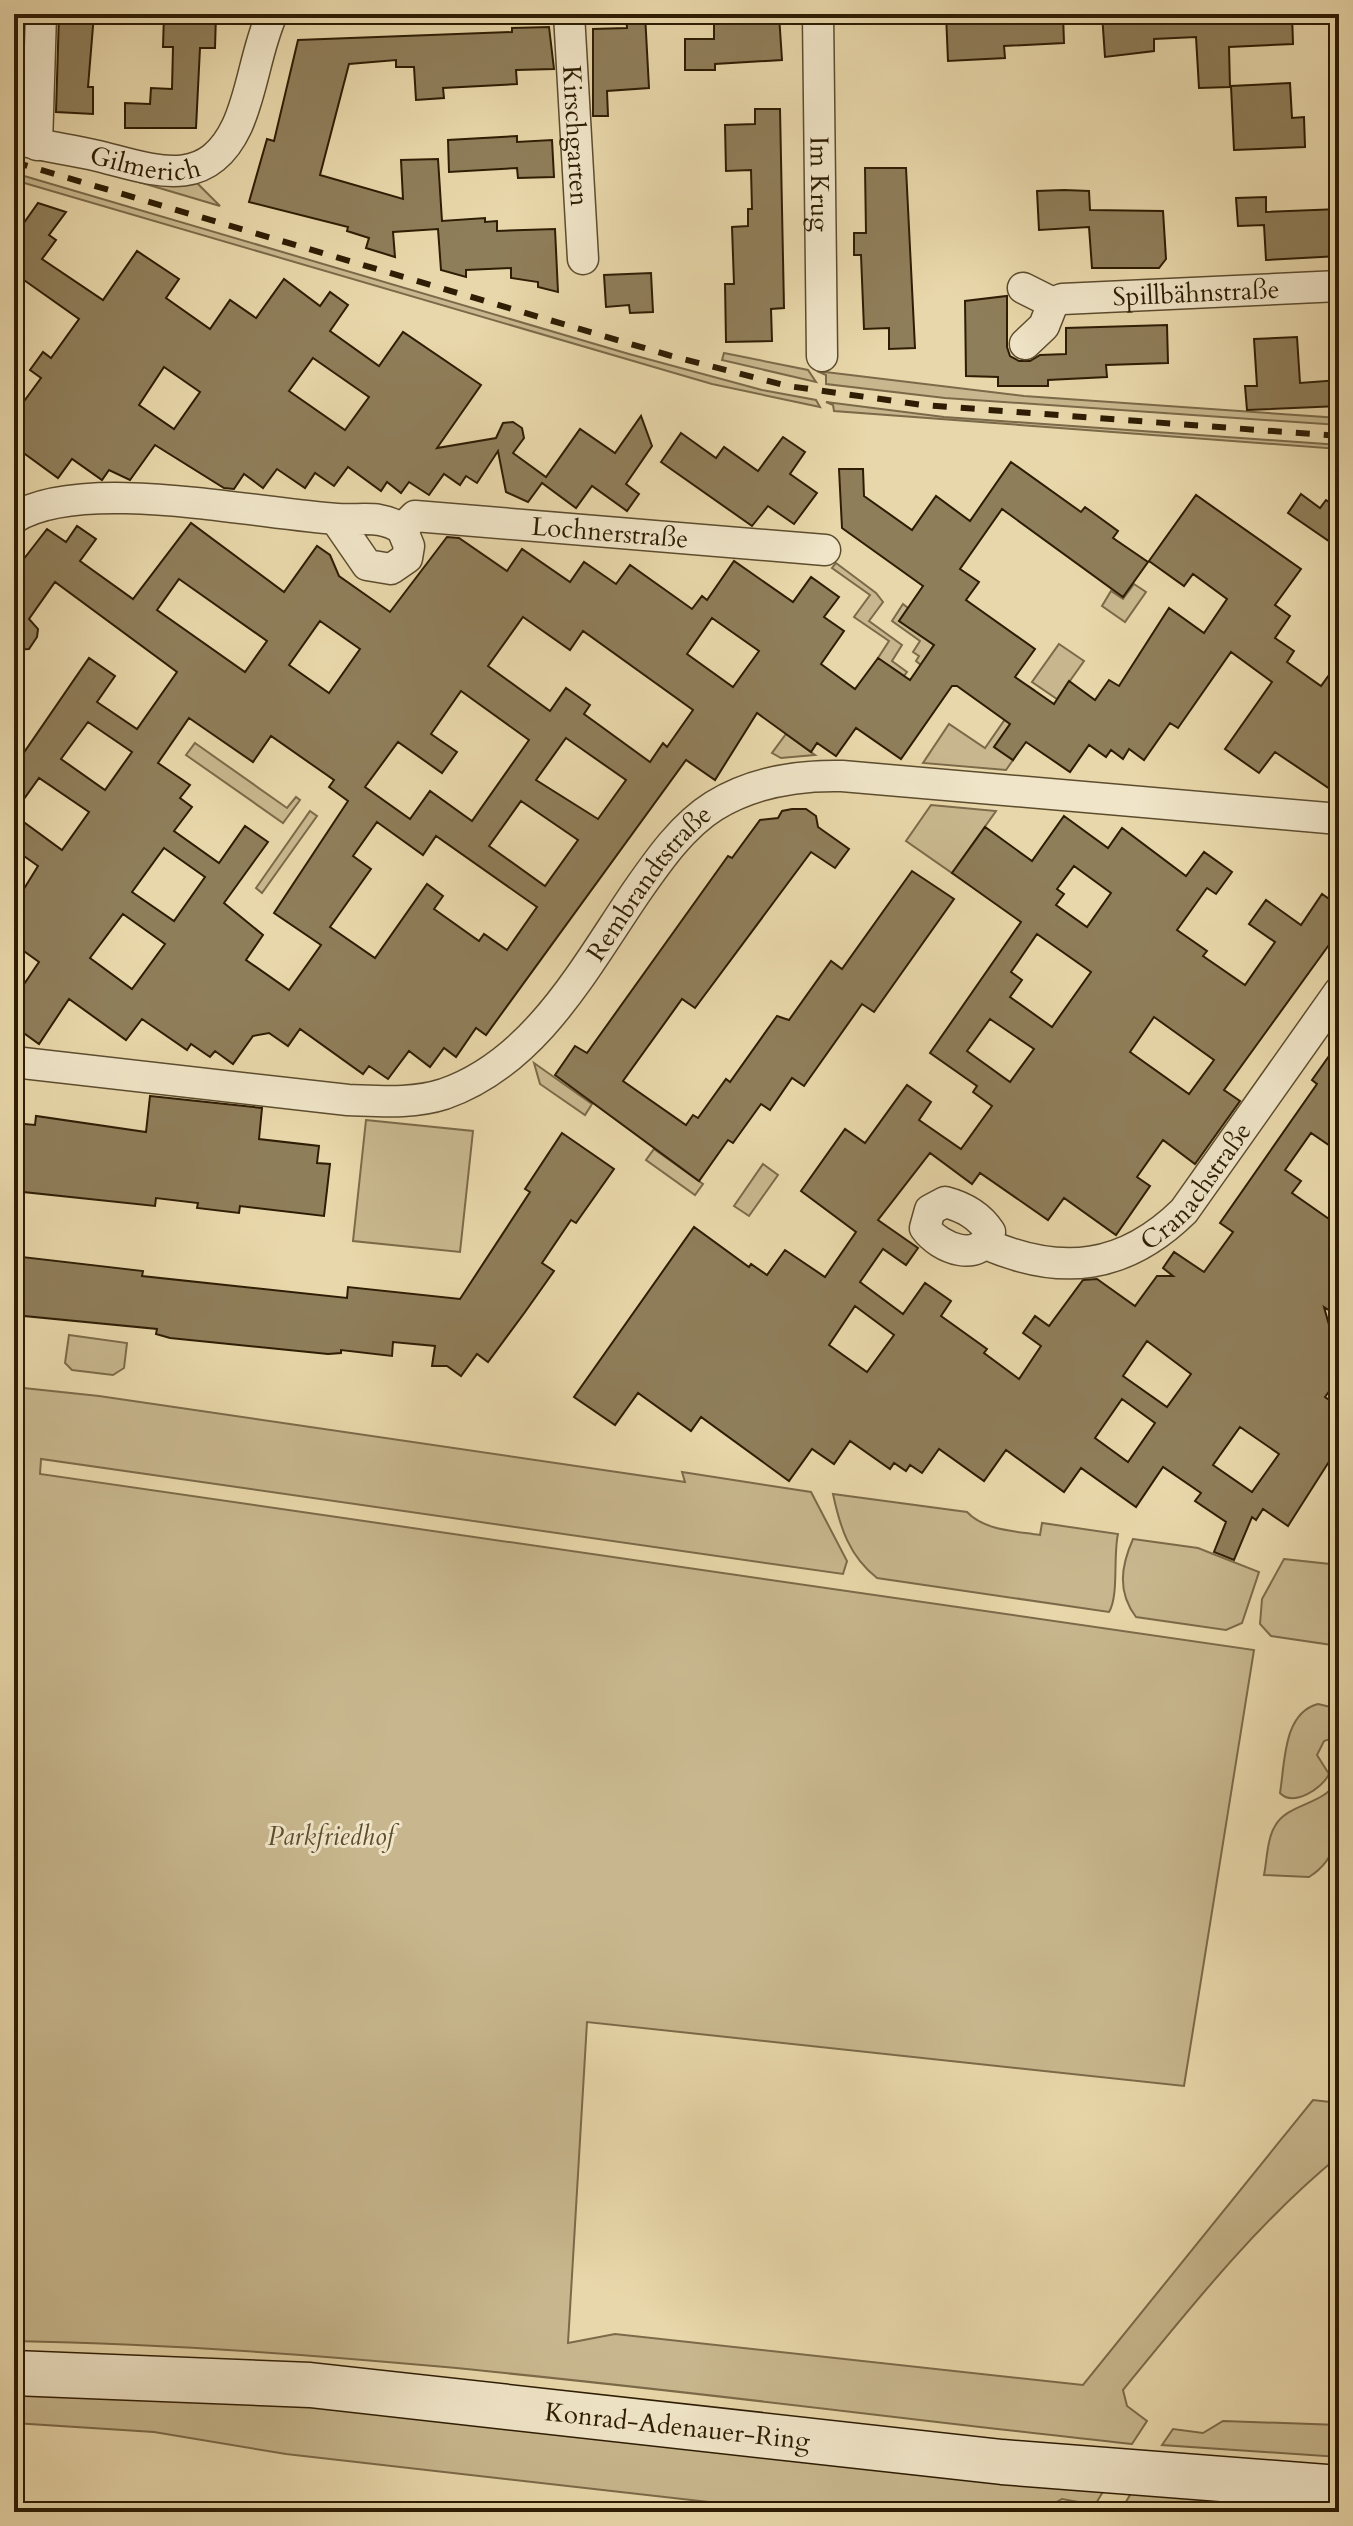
<svg xmlns="http://www.w3.org/2000/svg" width="1353" height="2526" font-family="Cardo,serif">
<style>
.green{fill:#c8b78e;stroke:#7b6a49;stroke-width:2}
.building{fill:#8f7e5a;stroke:#2e1d04;stroke-width:2;fill-rule:evenodd}
.lines{fill:none;stroke-linecap:round;stroke-linejoin:round}
.minor-casing{stroke:#5c4c2e;stroke-width:33}
.secondary-casing{stroke:#2e1d04;stroke-width:47}
.minor{stroke:#f0e5c8;stroke-width:30}
.secondary{stroke:#f0e5c8;stroke-width:44}
.rail{stroke:#2e1d04;stroke-width:6;stroke-dasharray:14 14;stroke-linecap:butt}
.labels{text-anchor:middle;stroke-width:6;stroke-linejoin:round;paint-order:stroke}
.street-label{font-size:26px;fill:#2e1d04;stroke:#f0e5c8}
.park-label{font-size:26px;font-style:italic;fill:#5c4b2d;stroke:#f0e5c8}
</style>
<rect width="100%" height="100%" fill="#e8d7aa"/>
<filter id="stains"><feTurbulence type="fractalNoise" baseFrequency=".0025" numOctaves="4"/><feColorMatrix values="0 0 0 0 .2 0 0 0 0 .09 0 0 0 0 .02 0 0 0 .5 -.17"/></filter>
<radialGradient id="worn" r=".72"><stop offset=".6" stop-color="#630" stop-opacity="0"/><stop offset="1" stop-color="#630" stop-opacity=".3"/></radialGradient>
<g class="green">
<polygon points="14,173 629,354 762,390 816,400 820,407 712,384 14,180"/>
<polygon points="147,175 196,182 220,206 139,182"/>
<polygon points="724,353 808,370 816,382 722,360"/>
<polygon points="817,371 1024,396 1339,418 1339,425 945,398 826,384 826,375"/>
<polygon points="826,402 944,417 1312,443 1339,445 1339,449 834,411 833,405"/>
<polygon points="836,563 876,593 883,602 869,621 902,645 892,661 907,672 904,676 878,658 889,641 854,617 870,595 832,568"/>
<polygon points="1134,584 1146,592 1125,622 1102,606 1111,591 1123,599"/>
<polygon points="903,604 908,608 899,621 934,645 921,665 916,661 919,656 913,652 920,641 892,621"/>
<polygon points="1059,644 1084,661 1057,699 1032,682"/>
<polygon points="1028,686 1034,690 994,747 1013,760 1006,770 923,763 949,724 985,748"/>
<polygon points="786,734 815,755 781,758 772,753"/>
<polygon points="195,743 287,808 296,797 300,800 283,823 186,755"/>
<polygon points="931,805 996,811 952,873 906,841"/>
<polygon points="310,811 317,816 262,893 256,888"/>
<polygon points="534,1063 592,1104 585,1115 540,1084"/>
<polygon points="366,1120 473,1131 460,1252 353,1241"/>
<polygon points="654,1149 703,1184 695,1195 646,1160"/>
<polygon points="763,1164 778,1175 749,1216 734,1206"/>
<polygon points="69,1335 127,1343 124,1368 113,1375 72,1370 65,1363"/>
<path d="M 14,1387 L 99,1396 L 685,1482 L 682,1472 L 811,1492 L 847,1561 L 843,1574 L 41,1459 L 40,1474 L 1254,1650 L 1184,2086 L 587,2022 L 568,2343 L 615,2334 L 1083,2385 L 1313,2100 L 1339,2103 L 1339,2156 C 1257,2223 1190,2308 1123,2390 L 1127,2406 L 1147,2421 L 1132,2444 C 760,2404 388,2348 14,2341 Z"/>
<path d="M 833,1494 L 967,1512 C 985,1531 1016,1531 1040,1535 L 1042,1523 L 1118,1534 C 1113,1555 1119,1596 1109,1612 L 877,1578 C 849,1556 840,1527 833,1494 Z"/>
<path d="M 1133,1539 L 1198,1548 L 1259,1572 L 1242,1623 L 1226,1630 L 1136,1617 C 1117,1592 1121,1566 1133,1539 Z"/>
<polygon points="1284,1559 1339,1565 1339,1646 1271,1636 1260,1624 1262,1599"/>
<path d="M 1318,1704 L 1339,1709 L 1339,1736 L 1324,1741 L 1317,1755 L 1329,1774 C 1322,1789 1293,1807 1280,1793 C 1285,1763 1283,1713 1318,1704 Z"/>
<path d="M 1339,1778 C 1339,1815 1345,1855 1309,1877 L 1264,1875 C 1267,1860 1267,1839 1275,1826 C 1288,1802 1326,1806 1339,1778 Z"/>
<polygon points="14,2385 100,2385 1107,2485 1095,2505 1062,2499 1039,2512 797,2512 286,2454 154,2432 14,2423"/>
<polygon points="1223,2421 1339,2425 1339,2457 1162,2445 1173,2429 1203,2433"/>
<polygon points="1134,2488 1339,2503 1339,2512 1120,2512"/>
</g>
<g class="building">
<polygon points="59,14 94,14 88,87 93,87 93,114 56,112"/>
<polygon points="164,14 216,14 215,48 200,48 196,128 125,128 125,103 150,104 151,88 172,89 173,47 163,47"/>
<polygon points="626,14 645,14 649,88 607,91 608,116 593,116 593,29 627,28"/>
<polygon points="946,14 1063,14 1064,43 1004,46 1005,58 948,61"/>
<polygon points="1102,14 1292,14 1293,44 1229,47 1230,87 1199,88 1196,37 1154,39 1154,51 1105,57"/>
<polygon points="779,15 782,60 715,64 715,70 685,70 685,39 714,39 714,18"/>
<polygon points="549,27 554,69 516,70 517,84 443,88 444,98 416,100 414,67 396,67 396,60 349,64 320,175 403,199 401,160 438,159 442,221 485,218 485,222 497,221 497,231 555,229 558,292 538,287 538,282 511,278 511,268 466,270 466,277 441,270 438,229 393,232 395,257 366,248 369,238 347,231 348,227 249,202 267,139 274,141 298,40 512,32 512,28"/>
<polygon points="14,56 22,57 21,91 14,91"/>
<polygon points="1290,83 1292,118 1304,117 1305,147 1234,150 1231,86"/>
<polygon points="755,109 780,109 784,308 771,309 772,341 726,342 725,284 734,284 732,227 748,226 748,209 752,209 751,170 726,171 725,125 755,124"/>
<polygon points="517,136 517,142 552,140 554,177 518,178 517,168 449,172 448,140"/>
<polygon points="865,168 906,168 915,348 889,349 889,328 864,329 861,255 854,255 854,233 866,233"/>
<polygon points="1064,190 1089,191 1090,210 1163,211 1166,259 1159,268 1092,268 1089,227 1039,230 1037,191"/>
<polygon points="1266,197 1266,212 1339,209 1339,256 1266,260 1264,225 1238,226 1236,198"/>
<path d="M 38,203 L 66,212 L 49,235 L 56,240 L 42,259 L 103,300 L 137,251 L 179,279 L 166,298 L 210,329 L 230,300 L 256,318 L 284,279 L 320,306 L 330,292 L 348,305 L 330,331 L 379,366 L 403,332 L 481,385 L 437,448 L 496,438 L 503,423 L 513,422 L 522,428 L 524,438 L 513,453 L 546,477 L 580,429 L 615,453 L 641,416 L 652,446 L 626,484 L 639,494 L 627,511 L 592,486 L 576,508 L 542,483 L 528,502 L 506,492 L 498,451 L 477,483 L 466,476 L 460,485 L 444,474 L 429,495 L 409,482 L 401,493 L 387,482 L 381,491 L 348,467 L 334,486 L 315,473 L 305,488 L 277,469 L 263,488 L 244,474 L 234,489 L 224,488 L 155,445 L 130,480 L 109,470 L 102,480 L 72,459 L 58,478 L 14,446 L 14,415 L 41,378 L 30,370 L 43,352 L 51,358 L 79,319 L 14,273 L 14,237 ZM 313,358 L 369,397 L 345,430 L 289,391 ZM 164,367 L 200,392 L 174,429 L 139,405 Z"/>
<polygon points="651,273 653,312 630,313 629,305 606,307 604,275"/>
<polygon points="1007,296 1007,347 1010,356 1019,361 1030,361 1040,355 1066,354 1066,328 1167,325 1168,363 1106,365 1107,377 1048,380 1048,386 998,386 998,377 966,376 965,301"/>
<polygon points="1297,337 1300,383 1339,380 1339,406 1247,410 1245,386 1257,386 1254,339"/>
<polygon points="681,433 716,458 724,447 758,471 783,437 805,452 790,474 817,493 794,524 768,506 752,526 661,462"/>
<path d="M 1011,462 L 1081,512 L 1085,507 L 1118,531 L 1113,538 L 1148,562 L 1123,597 L 1002,509 L 960,569 L 979,582 L 966,600 L 1035,649 L 1015,677 L 1054,704 L 1069,681 L 1095,700 L 1109,680 L 1119,686 L 1169,608 L 1204,633 L 1227,599 L 1193,574 L 1184,586 L 1149,561 L 1196,495 L 1301,569 L 1275,605 L 1290,616 L 1275,638 L 1294,651 L 1287,662 L 1321,686 L 1339,661 L 1339,795 L 1275,752 L 1259,773 L 1225,749 L 1272,682 L 1231,652 L 1178,728 L 1170,723 L 1144,760 L 1129,749 L 1123,759 L 1111,750 L 1106,757 L 1089,745 L 1070,772 L 1026,742 L 1013,760 L 994,747 L 1010,724 L 957,686 L 952,686 L 901,759 L 856,728 L 836,756 L 817,743 L 811,752 L 757,713 L 715,780 L 686,760 L 486,1035 L 476,1028 L 456,1057 L 444,1048 L 430,1067 L 409,1051 L 388,1079 L 369,1066 L 363,1074 L 300,1029 L 288,1046 L 269,1033 L 253,1036 L 233,1064 L 215,1051 L 210,1057 L 191,1044 L 187,1050 L 142,1019 L 126,1040 L 69,999 L 39,1044 L 14,1026 L 14,999 L 39,962 L 14,944 L 14,905 L 38,866 L 14,849 L 14,815 L 62,850 L 89,812 L 39,778 L 14,813 L 14,767 L 89,658 L 115,676 L 97,702 L 137,729 L 177,672 L 55,582 L 29,619 L 38,629 L 37,637 L 29,649 L 14,650 L 14,554 L 23,560 L 47,529 L 66,542 L 77,526 L 96,539 L 80,561 L 133,599 L 191,523 L 284,592 L 317,546 L 330,555 L 339,576 L 390,612 L 447,537 L 459,538 L 507,571 L 522,549 L 570,582 L 584,562 L 616,584 L 630,565 L 692,609 L 702,596 L 707,600 L 734,561 L 793,602 L 811,577 L 839,597 L 824,617 L 844,631 L 821,664 L 855,689 L 878,658 L 910,680 L 934,645 L 899,621 L 923,586 L 842,528 L 839,469 L 863,469 L 864,496 L 912,530 L 936,496 L 970,521 ZM 179,579 L 267,641 L 245,672 L 157,610 ZM 523,617 L 570,650 L 583,631 L 693,710 L 667,747 L 663,743 L 650,762 L 584,714 L 590,705 L 566,688 L 550,711 L 488,666 ZM 712,618 L 759,651 L 733,687 L 687,654 ZM 320,621 L 360,649 L 329,693 L 289,665 ZM 461,691 L 529,740 L 472,821 L 430,791 L 410,819 L 365,787 L 398,742 L 442,773 L 457,752 L 431,734 ZM 189,718 L 253,762 L 271,736 L 334,780 L 329,787 L 348,801 L 274,913 L 321,945 L 289,990 L 246,960 L 263,935 L 224,903 L 268,842 L 245,826 L 219,863 L 174,831 L 192,807 L 180,798 L 190,785 L 158,763 ZM 88,722 L 132,752 L 105,790 L 61,759 ZM 566,738 L 626,780 L 598,819 L 536,780 ZM 521,801 L 578,840 L 545,886 L 489,846 ZM 377,822 L 423,855 L 436,836 L 537,907 L 507,950 L 484,934 L 479,941 L 434,909 L 443,896 L 427,884 L 375,958 L 330,927 L 371,869 L 353,856 ZM 164,848 L 205,877 L 174,921 L 132,892 ZM 123,914 L 165,944 L 132,989 L 90,958 Z"/>
<polygon points="1301,494 1320,508 1326,500 1339,509 1339,548 1288,513"/>
<polygon points="792,809 806,809 816,816 818,827 849,849 835,868 811,852 695,1008 682,999 623,1081 686,1125 693,1115 698,1118 726,1079 730,1082 777,1016 789,1020 831,961 842,969 912,871 954,899 874,1012 862,1004 804,1086 792,1078 770,1110 761,1104 733,1143 728,1140 699,1181 555,1075 575,1046 587,1053 728,856 732,858 760,820 778,818 782,811"/>
<path d="M 1064,816 L 1108,848 L 1122,828 L 1186,876 L 1204,852 L 1232,872 L 1216,894 L 1207,888 L 1177,930 L 1207,951 L 1203,956 L 1245,985 L 1275,942 L 1249,924 L 1266,900 L 1301,925 L 1322,894 L 1339,906 L 1339,931 L 1224,1090 L 1240,1101 L 1195,1164 L 1163,1140 L 1137,1177 L 1150,1186 L 1116,1235 L 1064,1198 L 1048,1220 L 980,1173 L 972,1184 L 930,1153 L 878,1220 L 918,1248 L 906,1265 L 883,1249 L 860,1282 L 903,1314 L 925,1283 L 951,1301 L 941,1316 L 987,1349 L 984,1353 L 1019,1379 L 1041,1346 L 1023,1333 L 1035,1316 L 1049,1326 L 1083,1280 L 1097,1279 L 1135,1306 L 1157,1276 L 1173,1276 L 1163,1268 L 1174,1252 L 1204,1272 L 1233,1232 L 1220,1223 L 1317,1084 L 1312,1080 L 1339,1042 L 1339,1152 L 1311,1133 L 1285,1170 L 1301,1181 L 1292,1193 L 1339,1226 L 1339,1317 L 1324,1307 L 1339,1360 L 1339,1378 L 1325,1397 L 1339,1407 L 1339,1446 L 1288,1526 L 1263,1509 L 1256,1520 L 1252,1517 L 1234,1560 L 1214,1552 L 1226,1522 L 1195,1501 L 1201,1493 L 1163,1467 L 1136,1507 L 1081,1468 L 1064,1492 L 1006,1450 L 984,1481 L 939,1449 L 922,1473 L 910,1465 L 906,1471 L 894,1463 L 890,1469 L 850,1441 L 834,1464 L 812,1449 L 789,1481 L 701,1417 L 691,1431 L 638,1393 L 615,1425 L 574,1397 L 694,1227 L 749,1267 L 751,1264 L 767,1275 L 785,1250 L 825,1277 L 856,1232 L 801,1191 L 845,1129 L 865,1143 L 907,1085 L 931,1102 L 919,1120 L 961,1149 L 992,1106 L 973,1092 L 977,1086 L 930,1053 L 1021,922 L 952,873 L 985,827 L 1032,861 ZM 1074,866 L 1111,893 L 1087,927 L 1056,905 L 1064,894 L 1057,889 ZM 1037,934 L 1091,972 L 1052,1027 L 1010,997 L 1022,980 L 1011,972 ZM 1154,1017 L 1214,1060 L 1189,1094 L 1130,1052 ZM 990,1019 L 1034,1049 L 1010,1082 L 967,1051 ZM 855,1306 L 894,1335 L 867,1372 L 829,1345 ZM 1147,1341 L 1191,1374 L 1167,1407 L 1123,1376 ZM 1122,1399 L 1155,1423 L 1128,1462 L 1095,1438 ZM 1240,1427 L 1279,1454 L 1252,1492 L 1213,1465 Z"/>
<polygon points="150,1096 262,1108 259,1139 319,1146 317,1163 330,1164 324,1216 240,1206 239,1213 197,1208 198,1203 156,1198 155,1206 14,1191 14,1123 35,1125 36,1116 146,1132"/>
<polygon points="562,1133 614,1169 576,1223 571,1220 542,1263 554,1271 525,1312 488,1362 477,1354 461,1376 447,1366 432,1366 435,1346 393,1342 392,1356 341,1350 341,1353 328,1354 170,1338 156,1334 157,1329 14,1315 14,1256 143,1271 142,1276 347,1298 348,1287 460,1299 530,1192 525,1189"/>
</g>
<g class="lines">
<defs>
<g id="minor">
<path id="s1" d="M 569,14 L 583,259"/>
<path id="s2" d="M 818,14 L 822,356"/>
<path id="s3" d="M 14,138 C 42,147 70,149 98,156 C 154,170 206,192 237,126 C 253,91 256,50 272,14"/>
<polyline points="37,145 41,14"/>
<polyline points="1023,288 1053,303 1044,326 1025,344"/>
<path id="s4" d="M 1053,303 L 1062,299 L 1339,286"/>
<path d="M 14,518 C 82,475 256,514 337,519 C 361,521 380,514 402,529 L 409,546 L 407,558 L 391,569 L 367,565 L 336,520"/>
<path id="s5" d="M 402,529 L 415,516 L 825,550"/>
<path id="s6" d="M 14,1062 L 348,1100 C 380,1101 413,1104 444,1094 C 536,1062 585,967 637,891 C 658,861 682,826 714,806 C 753,782 798,775 842,776 L 1339,819"/>
<path d="M 945,1202 C 964,1207 979,1215 990,1232 C 981,1264 940,1249 925,1228 L 930,1210 Z"/>
<path id="s7" d="M 986,1244 C 1062,1277 1125,1269 1184,1211 L 1339,992"/>
</g>
<g id="secondary">
<path id="s8" d="M 14,2373 L 310,2385 L 1002,2462 L 1339,2488"/>
</g>
</defs>
<use href="#minor" class="minor-casing"/>
<use href="#secondary" class="secondary-casing"/>
<use href="#minor" class="minor"/>
<use href="#secondary" class="secondary"/>
<polyline class="rail" points="14,162 668,355 788,386 923,405 1339,436"/>
</g>
<g class="labels">
<g class="street-label">
<text dy="9" stroke="none"><textPath href="#s1" startOffset="122">Kirschgarten</textPath></text>
<text dy="9" stroke="none"><textPath href="#s3" startOffset="134">Gilmerich</textPath></text>
<text dy="9" stroke="none"><textPath href="#s2" startOffset="170">Im Krug</textPath></text>
<text dy="9" stroke="none"><textPath href="#s4" startOffset="144">Spillbähnstraße</textPath></text>
<text dy="9" stroke="none"><textPath href="#s5" startOffset="214">Lochnerstraße</textPath></text>
<text dy="9" stroke="none"><textPath href="#s6" startOffset="732">Rembrandtstraße</textPath></text>
<text dy="9" stroke="none"><textPath href="#s7" startOffset="242">Cranachstraße</textPath></text>
<text dy="9" stroke="none"><textPath href="#s8" startOffset="666">Konrad-Adenauer-Ring</textPath></text>
</g>
<g class="park-label">
<text x="331" y="1845">Parkfriedhof</text>
</g>
</g>
<rect width="1353" height="2526" fill="none" stroke="#e8d7aa" stroke-width="48"/>
<rect x="16" y="16" width="1321" height="2494" fill="none" stroke="#2e1d04" stroke-width="4"/>
<rect x="24" y="24" width="1305" height="2478" fill="none" stroke="#2e1d04" stroke-width="2"/>
<rect width="100%" height="100%" filter="url(#stains)"/>
<rect width="100%" height="100%" fill="url(#worn)"/>
</svg>
